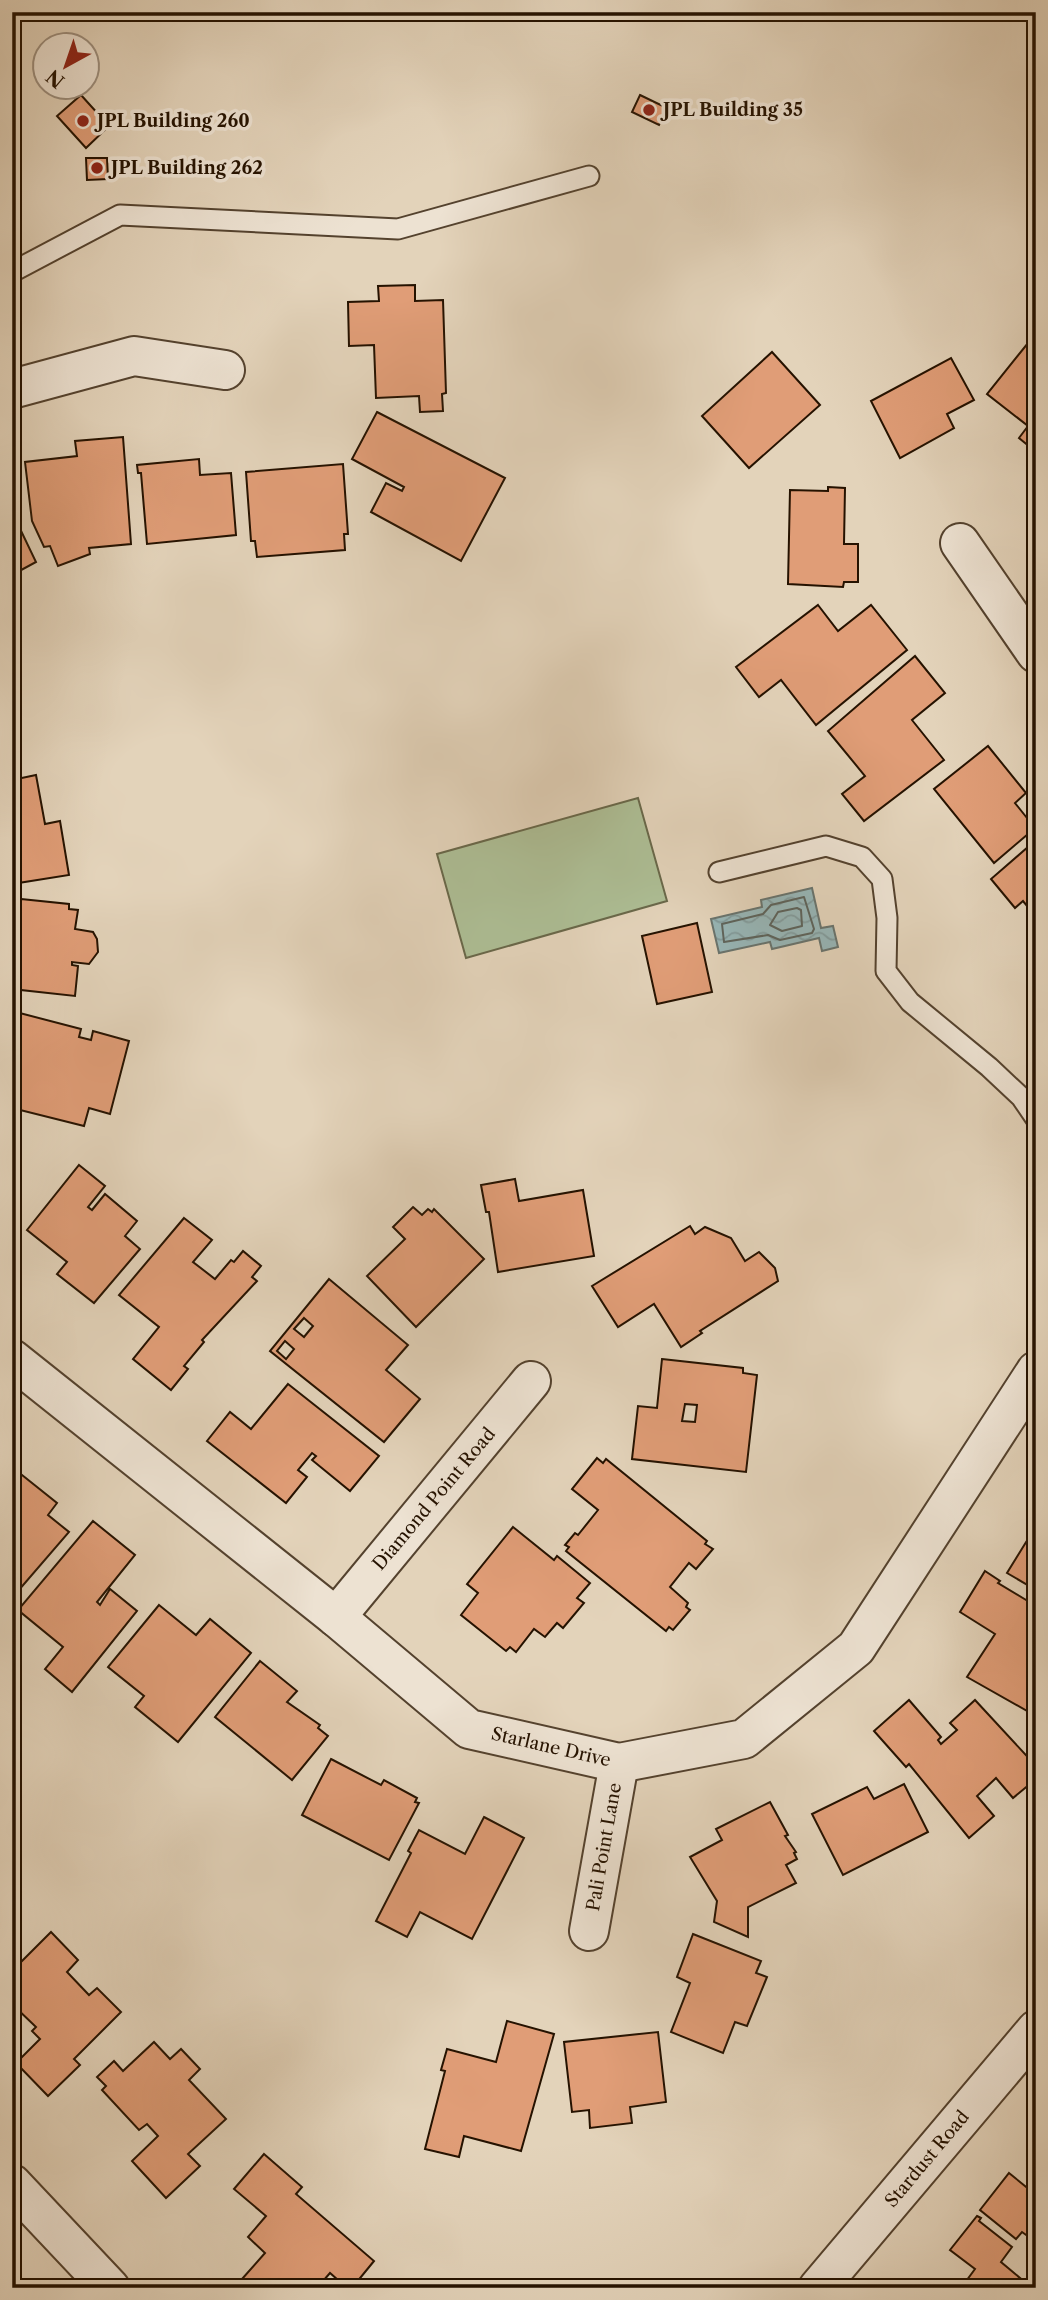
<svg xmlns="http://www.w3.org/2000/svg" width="1048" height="2300" font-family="'Libre Caslon Text',serif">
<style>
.green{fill:#adbe95;stroke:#69684a;stroke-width:2}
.water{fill:url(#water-waves);stroke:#69746e;stroke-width:2}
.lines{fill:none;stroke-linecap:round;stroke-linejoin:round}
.shore{stroke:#5e645c;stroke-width:2}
.building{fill:#e09d77;stroke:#251200;stroke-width:2;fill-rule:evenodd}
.service-casing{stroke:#54422e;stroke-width:23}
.minor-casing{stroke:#54422e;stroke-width:42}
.service{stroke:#ede2d2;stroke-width:19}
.minor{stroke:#ede2d2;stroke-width:38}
.poi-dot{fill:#8f2418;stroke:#ede2d2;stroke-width:2.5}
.labels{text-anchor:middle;stroke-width:7;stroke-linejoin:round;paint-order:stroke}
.poi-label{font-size:18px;font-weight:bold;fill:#251200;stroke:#ede2d2;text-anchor:start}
.street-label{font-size:18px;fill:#251200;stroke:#ede2d2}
</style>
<defs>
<pattern id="water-waves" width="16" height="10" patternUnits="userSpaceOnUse" patternTransform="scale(1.75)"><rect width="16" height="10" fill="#97b6b7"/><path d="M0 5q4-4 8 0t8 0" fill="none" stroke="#829b9c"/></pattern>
</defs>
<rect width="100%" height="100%" fill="#e3d3ba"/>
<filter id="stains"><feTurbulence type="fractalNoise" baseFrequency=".00286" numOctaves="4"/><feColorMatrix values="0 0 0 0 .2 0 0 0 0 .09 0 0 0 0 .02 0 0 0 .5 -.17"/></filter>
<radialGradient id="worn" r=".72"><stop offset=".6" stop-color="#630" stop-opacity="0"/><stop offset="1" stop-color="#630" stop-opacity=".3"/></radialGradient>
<polygon class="green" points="638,798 667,901 466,958 437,854"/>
<polygon class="water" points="812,888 821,928 833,926 838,947 822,951 819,938 772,949 770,942 719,953 711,919 762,907 761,900"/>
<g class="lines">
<g class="shore">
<polygon points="804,897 814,929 812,933 780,940 768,935 724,942 722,924 763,914 771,905"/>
<polygon points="797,908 801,910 802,926 782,931 770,925 778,912"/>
</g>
</g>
<g class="building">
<polygon points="81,95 109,126 86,148 57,116"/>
<polygon points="640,95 667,108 659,125 632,112"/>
<polygon points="86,158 107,158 108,179 87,180"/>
<polygon points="415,285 415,301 443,300 446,393 442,394 443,411 420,412 419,396 376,398 374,345 349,346 348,302 379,301 378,286"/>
<polygon points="1028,343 1036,350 1036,452 1019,438 1028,426 987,394"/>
<polygon points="772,352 820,405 749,468 702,416"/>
<polygon points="951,358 974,400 947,414 954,428 900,458 871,401"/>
<polygon points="377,412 505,478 461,561 371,512 386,483 402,491 404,487 352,459"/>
<polygon points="123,437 131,544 89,548 90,554 58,566 50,546 44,547 32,521 25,462 77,456 75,441"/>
<polygon points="199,459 200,475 231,473 236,535 147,544 141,473 138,473 137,465"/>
<polygon points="343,464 348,534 344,534 345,550 257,557 255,541 251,541 246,472"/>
<polygon points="828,487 845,488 844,544 858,544 858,582 844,582 843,587 788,584 790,490 828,491"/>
<polygon points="12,512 36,562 12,575"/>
<polygon points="818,605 838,631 871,605 907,650 816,725 781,680 759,697 736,667"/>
<polygon points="915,656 945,693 912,720 944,760 864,821 842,794 865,776 828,731"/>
<polygon points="988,746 1026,793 1015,803 1035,828 994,863 934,789"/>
<polygon points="36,775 45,824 60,821 69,875 12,884 12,780"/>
<polygon points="1036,840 1036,917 1023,901 1015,908 991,879"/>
<polygon points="21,899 69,904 69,909 78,910 75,929 93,932 97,939 98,952 89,964 72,962 72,965 78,966 75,996 12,989 12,927 18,928"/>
<polygon points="697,923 712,992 657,1004 642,936"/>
<polygon points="12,1011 81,1029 79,1037 91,1040 93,1031 129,1041 110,1114 89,1108 84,1126 12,1108"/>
<polygon points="79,1165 105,1186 88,1207 92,1210 105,1194 137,1221 125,1236 140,1249 94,1303 57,1274 67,1262 27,1230"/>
<polygon points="515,1179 519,1201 583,1190 594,1256 498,1272 489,1212 486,1212 481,1185"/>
<polygon points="413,1207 422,1215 428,1209 432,1212 434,1209 484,1259 416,1327 367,1276 405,1239 393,1227"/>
<polygon points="184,1218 212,1240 193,1262 215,1279 231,1260 234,1262 243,1251 261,1266 252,1277 257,1281 202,1340 204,1342 184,1366 188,1369 171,1390 133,1359 159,1327 119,1295"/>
<polygon points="690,1226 695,1234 705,1227 731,1238 745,1261 759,1252 775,1268 778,1281 700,1331 702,1333 681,1347 654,1304 618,1327 592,1286"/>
<path d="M 329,1279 L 408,1345 L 386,1370 L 420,1399 L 384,1442 L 270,1351 ZM 304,1318 L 313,1326 L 304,1337 L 294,1329 ZM 285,1341 L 294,1349 L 286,1359 L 277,1351 Z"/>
<path d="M 662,1359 L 743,1368 L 743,1373 L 757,1375 L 746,1472 L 632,1459 L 638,1406 L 657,1408 ZM 685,1404 L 697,1405 L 695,1422 L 682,1421 Z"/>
<polygon points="288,1384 379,1456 350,1491 312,1460 316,1456 312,1453 298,1470 307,1477 286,1503 207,1441 230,1412 251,1429"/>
<polygon points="597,1458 603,1463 606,1459 707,1541 705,1544 713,1549 696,1569 689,1563 670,1587 688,1603 686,1607 690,1610 673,1630 669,1627 666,1631 566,1551 569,1547 565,1545 575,1533 578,1535 598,1510 572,1489"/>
<polygon points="12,1467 57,1503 48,1515 69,1532 12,1598"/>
<polygon points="93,1521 135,1555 97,1602 100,1605 110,1589 137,1611 72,1692 45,1669 63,1647 18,1610"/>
<polygon points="1036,1526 1036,1590 1007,1573"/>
<polygon points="513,1527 554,1560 557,1556 590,1583 577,1598 584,1603 563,1628 557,1623 545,1637 534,1629 516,1652 510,1647 506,1651 461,1615 478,1593 467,1584"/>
<polygon points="985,1571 1000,1581 998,1583 1036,1606 1036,1716 967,1677 995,1634 960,1612"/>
<polygon points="159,1605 196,1635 210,1619 251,1653 178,1742 135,1707 144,1696 108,1667"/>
<polygon points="260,1661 297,1691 287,1702 320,1725 318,1728 328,1736 292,1780 215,1717"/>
<polygon points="909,1700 941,1737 938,1740 941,1744 957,1730 950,1723 975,1700 1036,1766 1036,1779 1013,1798 996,1778 977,1796 994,1816 969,1838 909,1764 906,1767 874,1731"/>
<polygon points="331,1759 381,1785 384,1780 417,1798 415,1802 419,1803 389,1860 302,1815"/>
<polygon points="904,1784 928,1832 843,1875 812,1814 867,1787 874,1799"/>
<polygon points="770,1802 788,1835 785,1836 796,1852 794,1853 797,1859 786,1865 796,1883 748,1907 748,1937 714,1922 717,1901 690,1857 722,1840 716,1829"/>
<polygon points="484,1817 524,1838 472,1939 420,1912 407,1937 376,1921 411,1853 408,1851 419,1830 465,1854"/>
<polygon points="51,1932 78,1960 67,1972 89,1995 97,1988 121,2012 74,2059 80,2065 48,2096 16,2063 40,2039 32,2031 36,2027 12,2004 12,1971"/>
<polygon points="693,1934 761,1961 756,1973 767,1977 747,2026 735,2022 723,2053 671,2032 690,1983 677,1977"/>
<polygon points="507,2021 554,2034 521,2151 464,2136 459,2157 425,2149 445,2071 441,2070 447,2049 496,2062"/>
<polygon points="658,2032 666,2102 630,2107 632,2123 590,2128 589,2110 572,2112 564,2042"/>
<polygon points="154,2042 170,2059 181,2049 200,2069 189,2080 226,2119 188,2154 200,2166 166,2198 132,2161 158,2136 147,2124 139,2130 102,2090 106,2086 97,2077 114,2061 123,2071"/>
<polygon points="264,2154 302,2187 296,2194 374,2261 352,2288 347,2288 330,2273 317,2288 252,2288 242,2279 265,2253 248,2237 266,2216 234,2189"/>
<polygon points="1009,2173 1036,2195 1036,2242 1022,2232 1016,2239 980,2210"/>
<polygon points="977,2216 981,2218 979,2221 1012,2247 1001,2262 1032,2288 961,2288 975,2269 950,2250"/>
</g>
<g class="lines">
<defs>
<g id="service">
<polyline points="12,272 120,215 398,229 589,176"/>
<polyline points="719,872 826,846 862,857 882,879 887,918 886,971 910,1002 989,1067 1021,1097 1036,1119"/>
</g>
<g id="minor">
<polyline points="12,389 134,356 225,370"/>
<polyline points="960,543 1036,653"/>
<polyline points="12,1359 336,1617 469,1729 619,1763 744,1739 856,1648 1036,1371"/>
<polyline points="336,1617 531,1381"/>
<polyline points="589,1931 619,1763"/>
<polyline points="12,2184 110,2288"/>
<polyline points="818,2288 1036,2030"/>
</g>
</defs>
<use href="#service" class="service-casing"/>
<use href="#minor" class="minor-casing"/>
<use href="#service" class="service"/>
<use href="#minor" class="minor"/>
</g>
<g class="poi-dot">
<circle cx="649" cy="110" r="7"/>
<circle cx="83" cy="121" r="7"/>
<circle cx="97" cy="168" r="7"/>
</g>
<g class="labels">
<g class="poi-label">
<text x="663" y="116">JPL Building 35</text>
<text x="97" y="127">JPL Building 260</text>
<text x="111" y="174">JPL Building 262</text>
</g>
<g class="street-label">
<text transform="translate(434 1499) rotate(-50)" y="6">Diamond Point Road</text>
<text transform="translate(551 1747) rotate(13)" y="6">Starlane Drive</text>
<text transform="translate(604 1847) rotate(-80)" y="6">Pali Point Lane</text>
<text transform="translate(927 2159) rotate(-50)" y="6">Stardust Road</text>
</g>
</g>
<rect width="1048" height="2300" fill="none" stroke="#e3d3ba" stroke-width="42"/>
<rect x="14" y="14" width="1020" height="2272" fill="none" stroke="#251200" stroke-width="3.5"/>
<rect x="21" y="21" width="1006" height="2258" fill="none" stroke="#251200" stroke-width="2"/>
<g transform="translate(66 66) rotate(220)"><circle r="33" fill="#ede2d2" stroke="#9d8f7e" stroke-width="2"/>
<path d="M0-5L12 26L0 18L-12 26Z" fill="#8f2418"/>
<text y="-10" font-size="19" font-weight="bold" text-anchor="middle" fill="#251200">N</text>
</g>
<rect width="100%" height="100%" filter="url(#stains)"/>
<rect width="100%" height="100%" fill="url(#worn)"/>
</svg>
